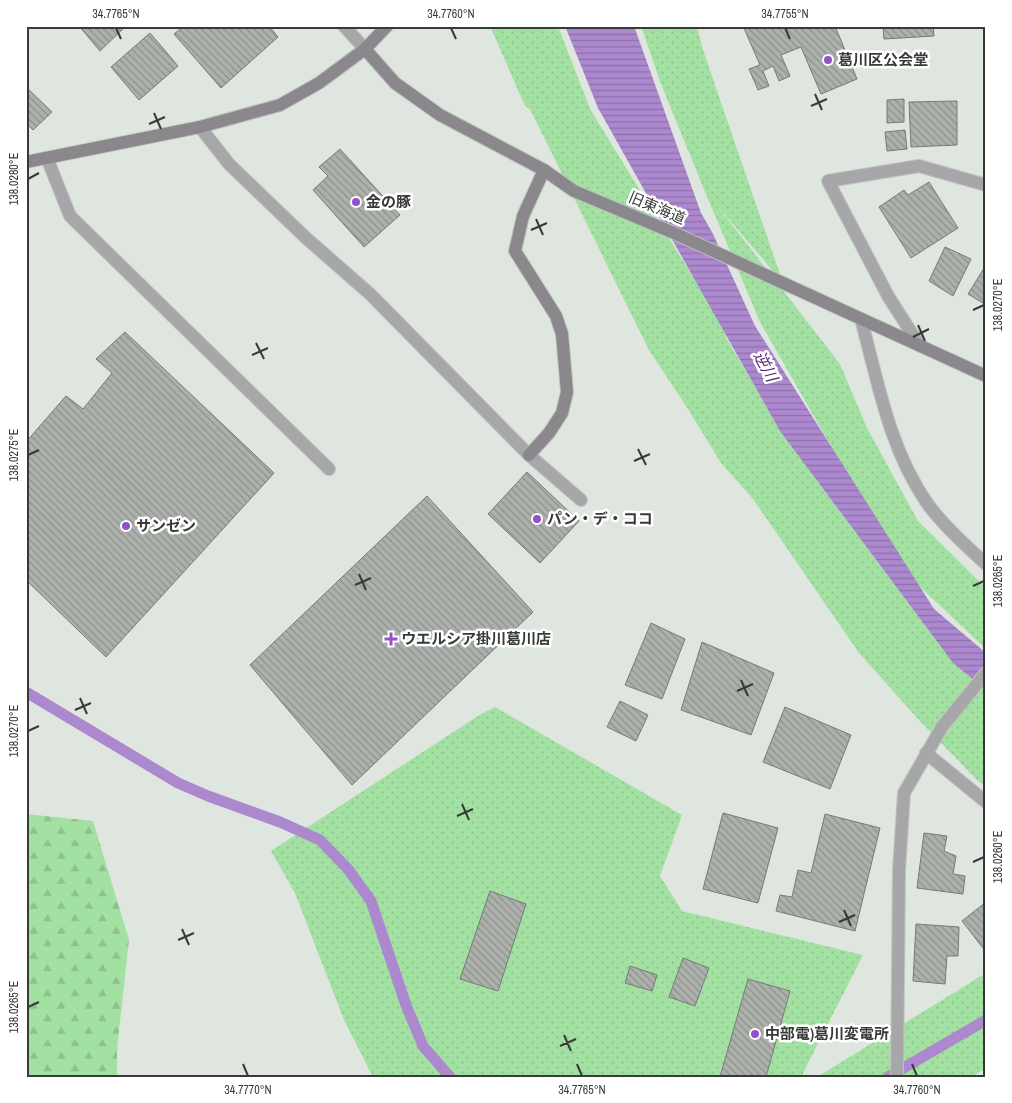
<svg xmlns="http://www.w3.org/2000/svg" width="1012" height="1103" font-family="'Archivo Narrow','Noto Sans JP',sans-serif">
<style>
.grass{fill:url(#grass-dots)}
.forest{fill:url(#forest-firs)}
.water{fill:url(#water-rules)}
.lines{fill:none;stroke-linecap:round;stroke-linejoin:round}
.stream{stroke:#ac88cf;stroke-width:11}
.building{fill:url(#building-back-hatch);stroke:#767b76}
.lane-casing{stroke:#bec3be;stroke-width:14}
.street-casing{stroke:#bec3be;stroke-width:14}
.secondary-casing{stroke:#bec3be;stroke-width:14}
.lane{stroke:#a7a6a9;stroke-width:12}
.street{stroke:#a7a6a9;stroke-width:12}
.secondary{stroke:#8a888c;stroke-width:12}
.ticks{fill:none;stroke:#383a38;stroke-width:2}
.poi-dot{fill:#9452c8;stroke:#fff;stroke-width:2}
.labels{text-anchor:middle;stroke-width:5;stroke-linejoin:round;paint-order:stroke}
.poi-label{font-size:15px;font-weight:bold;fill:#383a38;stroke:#fff;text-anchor:start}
.street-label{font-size:15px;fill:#383a38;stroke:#fff}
.water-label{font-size:16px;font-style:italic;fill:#5a2a7e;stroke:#fff}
.neatline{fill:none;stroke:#383a38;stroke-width:2}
.ticks-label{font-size:12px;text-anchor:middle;fill:#383a38}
</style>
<defs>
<pattern id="grass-dots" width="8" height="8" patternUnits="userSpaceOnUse" patternTransform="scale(1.25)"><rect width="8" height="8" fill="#a3e1a3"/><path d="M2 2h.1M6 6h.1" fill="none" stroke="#8dc28d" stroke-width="1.8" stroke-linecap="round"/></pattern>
<pattern id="forest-firs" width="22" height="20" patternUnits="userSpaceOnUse" patternTransform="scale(1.25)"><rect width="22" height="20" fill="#a3e1a3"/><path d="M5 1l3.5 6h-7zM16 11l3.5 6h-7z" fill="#8dc28d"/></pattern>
<pattern id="water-rules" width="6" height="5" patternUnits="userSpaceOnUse" patternTransform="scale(1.25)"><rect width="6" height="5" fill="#ac88cf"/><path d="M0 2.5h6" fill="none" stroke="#8d70a9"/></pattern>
<pattern id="building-back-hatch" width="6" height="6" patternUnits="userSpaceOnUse" patternTransform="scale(1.25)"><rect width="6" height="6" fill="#acb1ac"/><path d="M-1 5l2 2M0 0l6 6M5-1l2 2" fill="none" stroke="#8d918d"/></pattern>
</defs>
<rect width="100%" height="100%" fill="#dfe5df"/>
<g class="grass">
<polygon points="490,26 558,26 590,109 688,269 710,301 727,339 775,421 820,485 953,663 986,690 986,786 977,780 918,719 859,653 753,499 721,463 688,409 649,350 530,109 525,106"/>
<polygon points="641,26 697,26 702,47 783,283 716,204 840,364 867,428 918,521 986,588 986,649 902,570 760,322 703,187 661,84"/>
<polygon points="495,707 682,815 660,876 682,911 863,955 801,1077 373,1077 344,1020 295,893 271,851 481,714"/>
<polygon points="986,973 986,1068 972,1077 817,1077"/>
</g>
<polygon class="forest" points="26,814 93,821 129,940 117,1049 117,1077 26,1077"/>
<polygon class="water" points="565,26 634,26 701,213 712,232 755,326 934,609 986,653 986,690 953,663 780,431 598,108"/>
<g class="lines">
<g class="stream">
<polyline points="26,692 178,783 208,796 280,822 320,840 348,869 371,901 406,1005 423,1046 450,1077"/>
<polyline points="888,1077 986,1020"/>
</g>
</g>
<g class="building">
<polygon points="79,26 126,26 100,51"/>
<polygon points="184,26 269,26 278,37 221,88 174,34"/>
<polygon points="743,26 835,26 857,79 821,94 801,47 781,55 790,76 779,81 773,66 763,71 769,86 758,90 749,69 760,65"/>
<polygon points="883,26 933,26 934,36 884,39"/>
<polygon points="150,33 178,66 139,100 111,67"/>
<polygon points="26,87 52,112 33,130 26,123"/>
<polygon points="904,99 904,122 887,123 887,100"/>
<polygon points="957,101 957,145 911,147 909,102"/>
<polygon points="905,130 907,149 887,151 885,132"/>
<polygon points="340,149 400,215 364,247 313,190 328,176 319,167"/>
<polygon points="929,182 958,228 911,258 879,207 904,190 908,195"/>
<polygon points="945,247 971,259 953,296 929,281"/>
<polygon points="986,265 986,305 968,294"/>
<polygon points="125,332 274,473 106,657 26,580 26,442 66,396 83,409 112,373 96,359"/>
<polygon points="527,472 579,521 540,563 488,514"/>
<polygon points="427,496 533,612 352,785 250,665"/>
<polygon points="651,623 685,639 662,699 625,685"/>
<polygon points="702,642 774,673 751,735 681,710"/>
<polygon points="620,701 648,715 636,741 607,727"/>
<polygon points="785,707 851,735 830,789 763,762"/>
<polygon points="723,813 778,828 758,903 703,889"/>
<polygon points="825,814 880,828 855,931 776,911 780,895 792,897 798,870 811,873"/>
<polygon points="924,833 947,836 944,851 956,856 953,874 965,876 963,894 917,888"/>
<polygon points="490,891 526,904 498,991 460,979"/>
<polygon points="986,902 986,952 962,921"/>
<polygon points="916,924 959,927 958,956 947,956 945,984 913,981"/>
<polygon points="683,958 709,968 695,1006 669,997"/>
<polygon points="630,966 657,975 652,991 625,983"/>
<polygon points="748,979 790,991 766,1077 720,1077"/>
</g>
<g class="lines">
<defs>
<g id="lane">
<polyline points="200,127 229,164 305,237 370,294 529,455 581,500"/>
<polyline points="47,158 70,216 329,469"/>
</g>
<g id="street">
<polyline points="344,26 365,49"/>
<path d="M 861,319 C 878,382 889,448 927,503 C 941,523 967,547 986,564"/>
<polyline points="920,346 888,296 828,181 919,166 986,185"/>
<polyline points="926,753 986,802"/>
<polyline points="897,1077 899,870 904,793 942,727 986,673"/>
</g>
<g id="secondary">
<polyline points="365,49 395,83 440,115 544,170 574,191 674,233 986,376"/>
<polyline points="26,162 200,127 280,105 319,83 365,49 387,26"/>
<polyline points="529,455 549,433 562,413 567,392 562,334 556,316 515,251 523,216 544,170"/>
</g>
</defs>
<use href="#lane" class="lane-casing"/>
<use href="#street" class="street-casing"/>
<use href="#secondary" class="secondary-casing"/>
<use href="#lane" class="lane"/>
<use href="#street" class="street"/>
<use href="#secondary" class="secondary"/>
</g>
<path class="ticks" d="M 116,28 L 121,39M 451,28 L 456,39M 785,28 L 790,39M 815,94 L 822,110M 811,106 L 827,99M 154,113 L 161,129M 149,124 L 165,117M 28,179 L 39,173M 536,219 L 543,235M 531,230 L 547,223M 973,310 L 984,305M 918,325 L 925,341M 913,337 L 929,329M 256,343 L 264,359M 252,355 L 268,348M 638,449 L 646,465M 28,455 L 39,450M 634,461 L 650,454M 359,574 L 366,590M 355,585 L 371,578M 973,586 L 984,581M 741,680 L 748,696M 737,691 L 753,684M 80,698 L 87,714M 75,710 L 91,703M 28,731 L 39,726M 462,804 L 469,820M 457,816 L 473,809M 973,862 L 984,857M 844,910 L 851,926M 839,922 L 855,915M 182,929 L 189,945M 178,940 L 194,933M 28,1007 L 39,1002M 564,1035 L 571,1051M 560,1046 L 576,1039M 243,1064 L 248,1076M 577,1064 L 582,1076M 912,1064 L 917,1076"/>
<g class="poi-dot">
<circle cx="828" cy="60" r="5"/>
<circle cx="356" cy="202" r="5"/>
<circle cx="537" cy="519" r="5"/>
<circle cx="126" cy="526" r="5"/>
<path d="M388.5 631.5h5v5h5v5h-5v5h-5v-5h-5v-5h5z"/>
<circle cx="755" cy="1034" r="5"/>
</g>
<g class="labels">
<g class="poi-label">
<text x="838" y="65">葛川区公会堂</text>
<text x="366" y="207">金の豚</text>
<text x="547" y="524">パン・デ・ココ</text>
<text x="136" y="531">サンゼン</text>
<text x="401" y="644">ウエルシア掛川葛川店</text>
<text x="765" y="1039">中部電)葛川変電所</text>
</g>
<g class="street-label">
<text transform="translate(657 208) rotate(23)" y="5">旧東海道</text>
</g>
<g class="water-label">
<text transform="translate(766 366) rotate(62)" y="6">逆川</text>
</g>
</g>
<rect width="1012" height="1103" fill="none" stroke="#ffffff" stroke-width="55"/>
<rect x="28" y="28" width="956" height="1048" class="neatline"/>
<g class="ticks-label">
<text x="116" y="18">34.7765°N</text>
<text x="451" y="18">34.7760°N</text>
<text x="785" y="18">34.7755°N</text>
<text transform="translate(14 179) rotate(-90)" y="4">138.0280°E</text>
<text transform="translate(998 305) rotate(-90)" y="4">138.0270°E</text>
<text transform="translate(14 455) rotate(-90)" y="4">138.0275°E</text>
<text transform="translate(998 581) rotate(-90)" y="4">138.0265°E</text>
<text transform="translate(14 731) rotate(-90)" y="4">138.0270°E</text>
<text transform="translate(998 857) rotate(-90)" y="4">138.0260°E</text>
<text transform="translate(14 1007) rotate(-90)" y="4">138.0265°E</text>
<text x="248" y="1094">34.7770°N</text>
<text x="582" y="1094">34.7765°N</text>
<text x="917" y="1094">34.7760°N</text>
</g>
</svg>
